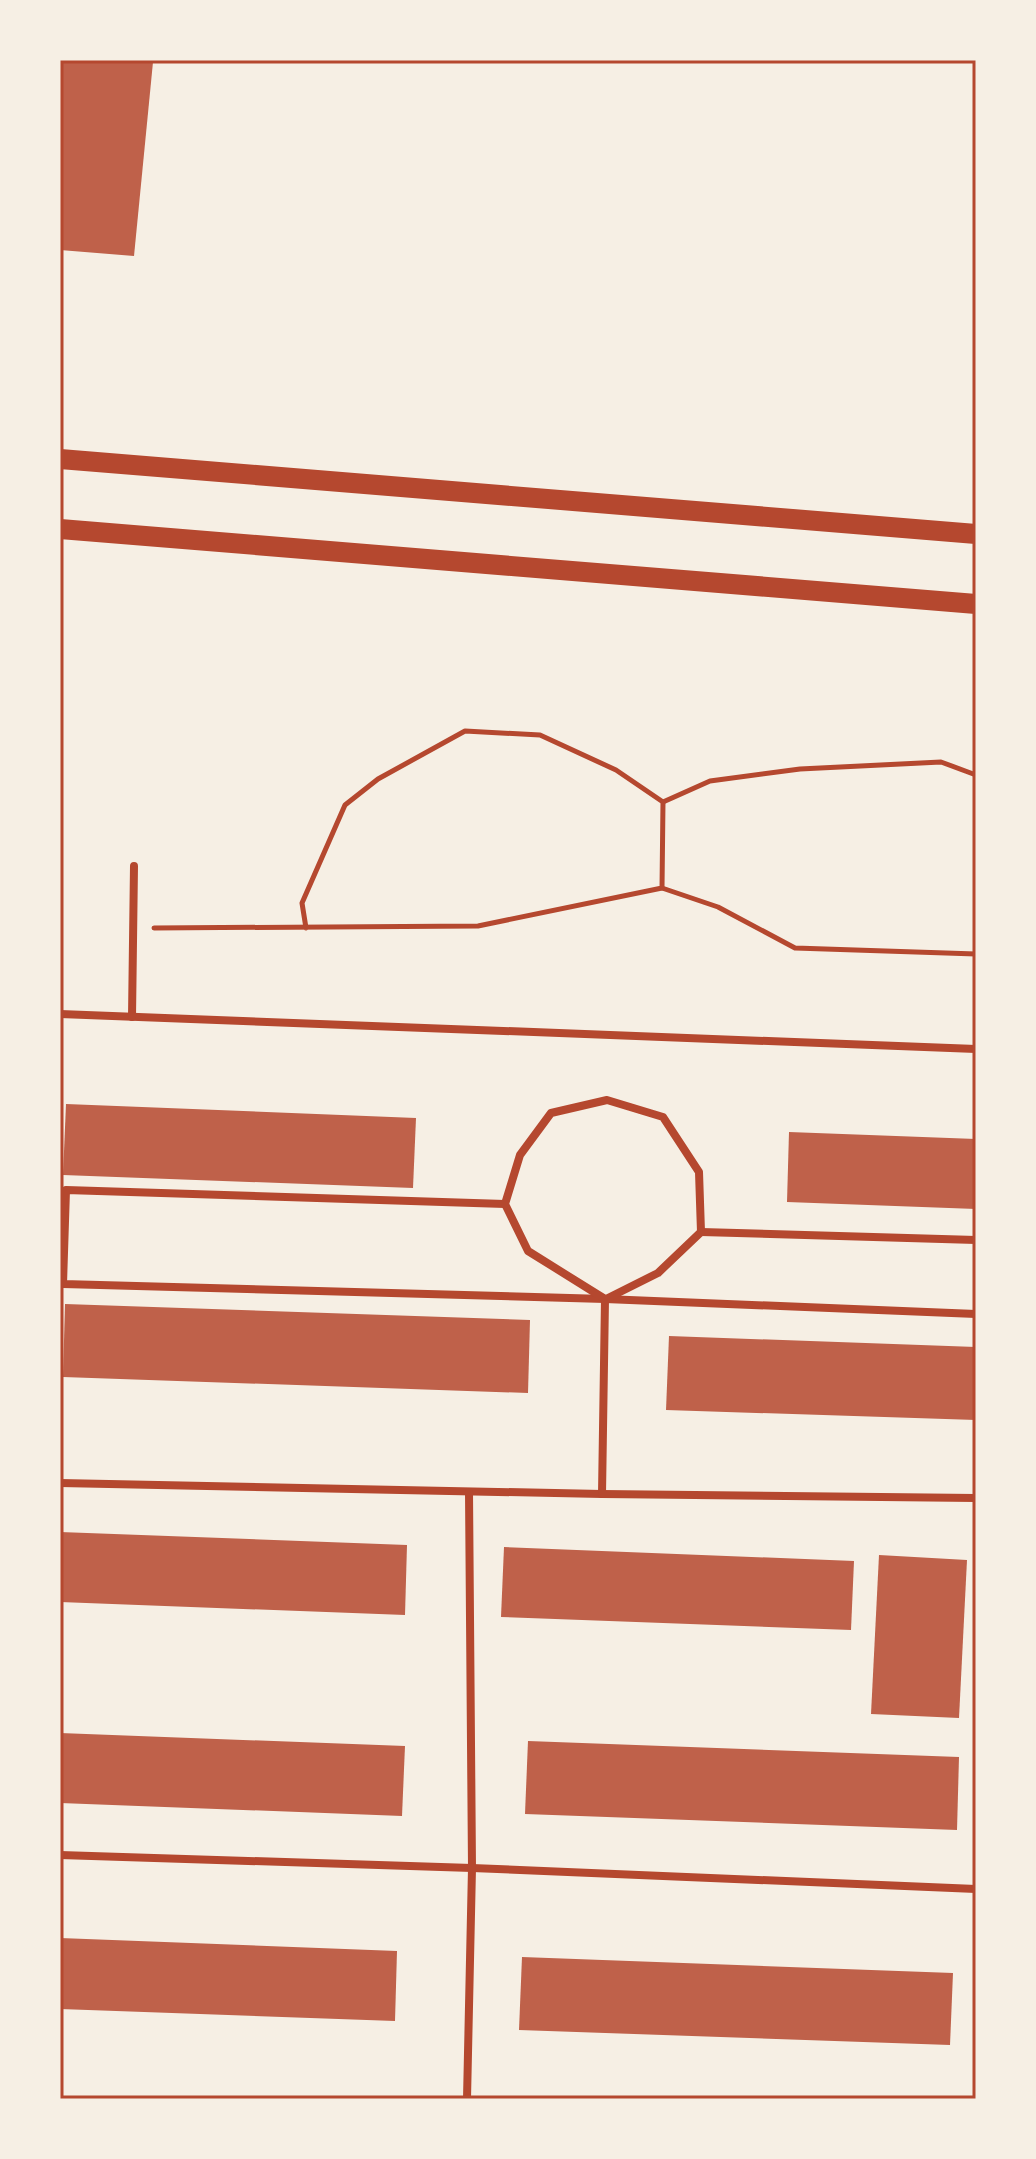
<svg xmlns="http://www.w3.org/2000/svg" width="1036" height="2159" font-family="'Work Sans',sans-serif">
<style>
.building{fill:#bf614a}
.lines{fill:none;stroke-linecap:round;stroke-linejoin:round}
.path{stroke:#b5482f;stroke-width:5}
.minor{stroke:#b5482f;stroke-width:8}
.primary{stroke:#b5482f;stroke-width:20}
.neatline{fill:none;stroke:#b5482f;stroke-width:3}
</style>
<rect width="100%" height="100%" fill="#f6efe4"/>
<g class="building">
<polygon points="60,60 153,62 134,256 60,250"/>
<polygon points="66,1104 416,1118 413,1188 63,1175"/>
<polygon points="789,1132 976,1139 976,1209 787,1202"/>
<polygon points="65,1304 530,1320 528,1393 63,1377"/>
<polygon points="669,1336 976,1347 976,1420 666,1410"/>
<polygon points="60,1532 407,1545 405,1615 60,1602"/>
<polygon points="504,1547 854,1561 851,1630 501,1617"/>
<polygon points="879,1555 967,1560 959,1718 871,1714"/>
<polygon points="60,1733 405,1746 402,1816 60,1803"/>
<polygon points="528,1741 959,1757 957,1830 525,1814"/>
<polygon points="60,1938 397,1951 395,2021 60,2009"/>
<polygon points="522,1957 953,1973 950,2045 519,2030"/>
</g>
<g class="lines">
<g class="path">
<polyline points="663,802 710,781 800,769 941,762 976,775"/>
<polyline points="662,888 718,907 795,948 976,954"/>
<polyline points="154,928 478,926 662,888 663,802 616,770 540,735 465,731 378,779 345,805 302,903 306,928"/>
</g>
<g class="minor">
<polyline points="60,1014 976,1049"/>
<polyline points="132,1017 134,866"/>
<polyline points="505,1204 66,1190 63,1284 605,1299 976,1314"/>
<polyline points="701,1232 976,1240"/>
<polyline points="60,1483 602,1494 976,1498"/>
<polyline points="602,1494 605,1299 528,1251 505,1204 520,1155 551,1113 607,1100 663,1117 699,1172 701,1232 658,1273 608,1298"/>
<polyline points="60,1855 472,1868 976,1889"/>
<polyline points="467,2099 472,1868 469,1492"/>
</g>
<g class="primary">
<polyline points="60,459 976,534"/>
<polyline points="60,529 976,604"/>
</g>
</g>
<rect width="1036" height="2159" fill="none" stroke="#f6efe4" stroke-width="124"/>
<rect x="62" y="62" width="912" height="2035" class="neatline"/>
</svg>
